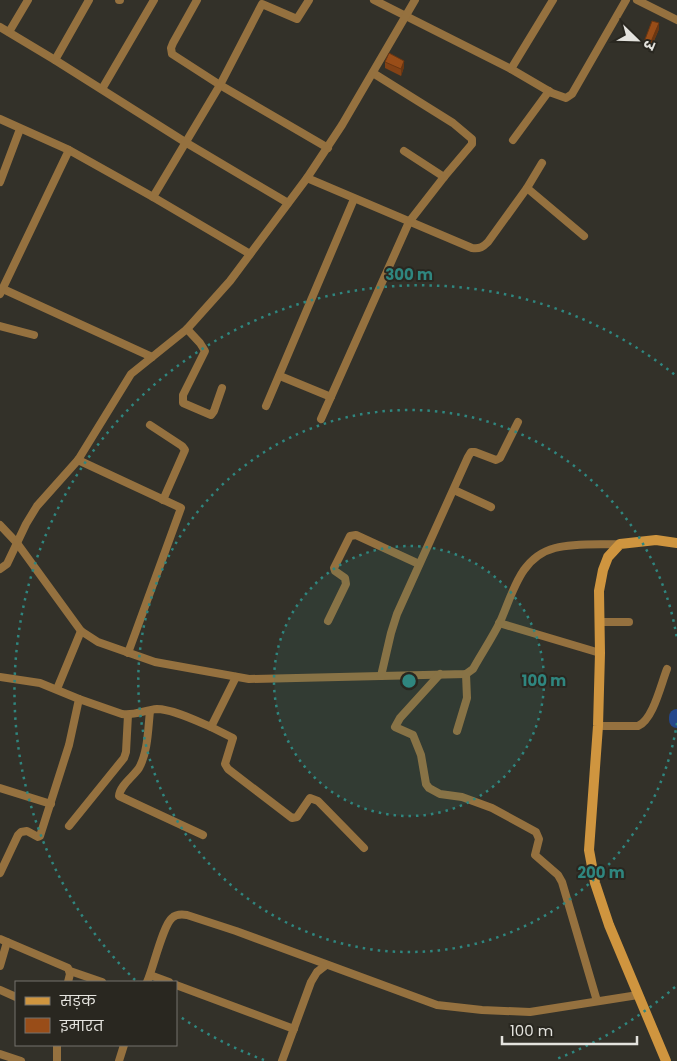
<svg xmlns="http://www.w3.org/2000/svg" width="677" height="1061" font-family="Poppins,'Noto Sans Devanagari',sans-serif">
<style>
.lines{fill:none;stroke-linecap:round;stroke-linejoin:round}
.river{stroke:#24478b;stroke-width:16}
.street{stroke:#95713f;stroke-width:8}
.secondary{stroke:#cf953f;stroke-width:10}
.wall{fill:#844215}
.shaded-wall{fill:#6b3611}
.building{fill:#994d18;stroke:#6b3611}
.ring{fill:none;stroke:#2f867f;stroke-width:2.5;stroke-dasharray:2.5 5}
.centre{fill:#2f867f;stroke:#292720;stroke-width:2.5}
.ring-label{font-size:15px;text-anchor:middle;font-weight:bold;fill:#2f867f;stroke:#292720;stroke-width:4;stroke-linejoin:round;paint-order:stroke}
</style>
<rect width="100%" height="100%" fill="#333129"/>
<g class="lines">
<polyline class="river" points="677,717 677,720"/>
<g class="street">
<polyline points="119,0 120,0"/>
<polyline points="197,0 173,43 171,48 172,54 220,85 328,148"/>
<polyline points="374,0 511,69 552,93 566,98 572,94 626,0"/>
<polyline points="637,0 677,20"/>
<polyline points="0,27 55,60 185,142 288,203"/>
<polyline points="9,32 28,0"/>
<polyline points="55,60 89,0"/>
<polyline points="511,69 553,0"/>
<polyline points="102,89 154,0"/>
<polyline points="0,119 69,150 153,197 250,254"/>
<polyline points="513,140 549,91"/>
<polyline points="404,151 444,177"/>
<path d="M 307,178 L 472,248 C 480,249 483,247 488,242 L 527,188 L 542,163"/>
<polyline points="0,182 20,129"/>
<polyline points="527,188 584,236"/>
<polyline points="153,197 220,85 262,4 297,19 309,0"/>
<polyline points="3,289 152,357"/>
<polyline points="0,294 69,150"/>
<polyline points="0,326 34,335"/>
<polyline points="187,329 200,343 205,351 183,395 183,403 211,415 214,411 222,388"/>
<polyline points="280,376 331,397"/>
<polyline points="266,406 354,199"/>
<polyline points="321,419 409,222 444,177 472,144 472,139 453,123 373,73"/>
<polyline points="150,425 182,446 185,450 163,500"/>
<polyline points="78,460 181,508 128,653"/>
<polyline points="454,490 491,507"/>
<path d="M 0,525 L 17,543 L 81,631 L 98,642 L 155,662 L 249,679 L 466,674 L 473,669 C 482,653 492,638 500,622 C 513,593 520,557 555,548 C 576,543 599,545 620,544"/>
<polyline points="0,569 7,564 26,524 37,506 78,460 131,374 187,329 230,281 307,178 342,125 415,0"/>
<polyline points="328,621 346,584 345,578 335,571 334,568 350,536 356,535 419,564"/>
<polyline points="601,622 629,622"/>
<polyline points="499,623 600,653"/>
<polyline points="440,674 400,718 395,727 413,735 421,755 426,784 429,788 440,794 462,797 492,808 536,832 539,839 535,855 558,875 562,882 597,1001"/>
<polyline points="381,676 391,633 397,614 468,457 471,452 475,452 496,460 500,458 518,422"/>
<polyline points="0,677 40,683 79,699 69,745 40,836 38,837 27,831 21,832 18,835 0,873"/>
<polyline points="57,689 81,631"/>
<path d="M 79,699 L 122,714 C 134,716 145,710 157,709 C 172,709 197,721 211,727 L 236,677"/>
<path d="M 150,711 C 148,729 148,752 139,768 C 133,777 120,785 119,796 L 203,835"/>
<path d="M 598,726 L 638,726 C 653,720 661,684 667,669"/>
<polyline points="211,727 233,738 225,764 228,769 292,818 297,817 310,798 318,801 364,848"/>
<polyline points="457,731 467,698 466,674"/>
<polyline points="0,788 51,804"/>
<polyline points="69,826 124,758 126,752 128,715"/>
<polyline points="0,939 68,968 70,974 68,982"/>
<polyline points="0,966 7,942"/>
<polyline points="70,971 102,982"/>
<polyline points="150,975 169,982"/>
<path d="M 147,982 C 153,969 163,925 172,918 C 176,914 181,914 187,915 L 236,931 L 437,1005 L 482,1010 L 530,1012 L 638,995"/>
<polyline points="176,985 294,1029"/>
<polyline points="0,990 16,997"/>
<polyline points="0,1054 21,1061"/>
<polyline points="57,1061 57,1045"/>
<polyline points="119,1061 124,1045"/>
<polyline points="282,1061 311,982 317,972 326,965"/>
</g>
<polyline class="secondary" points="666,1061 609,925 595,883 589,850 598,726 600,653 599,591 603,570 608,557 620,544 656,540 677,543"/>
</g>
<g class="wall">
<polygon points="659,29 650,50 644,48 644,42"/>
<polygon points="385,62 404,67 401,76 385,68"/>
</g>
<g class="shaded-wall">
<polygon points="659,23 659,29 650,50 650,44"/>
<polygon points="404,61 404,67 401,76 401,69"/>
</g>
<g class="building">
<polygon points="652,21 659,23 650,44 644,42"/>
<polygon points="389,53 404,61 401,69 385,62"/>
</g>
<circle cx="409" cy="681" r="135" fill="#2f867f" fill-opacity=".12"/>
<g class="ring">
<circle cx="409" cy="681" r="135"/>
<path d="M677 723A271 271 0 1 1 677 639"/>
<path d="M675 987A406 406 0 0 1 554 1060M264 1060A406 406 0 0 1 179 1016M135 980A406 406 0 0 1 675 375"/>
</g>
<circle cx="409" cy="681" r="8" class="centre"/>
<g class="ring-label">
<text x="409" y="280">300 m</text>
<text x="544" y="686">100 m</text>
<text x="601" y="878">200 m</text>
</g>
<rect x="15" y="981" width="162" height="65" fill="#292720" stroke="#74726c"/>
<rect x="25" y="997" width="25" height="8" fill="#cf953f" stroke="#74726c"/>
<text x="60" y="1006" font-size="15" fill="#e4e3de">सड़क</text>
<rect x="25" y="1018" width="25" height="15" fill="#994d18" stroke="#74726c"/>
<text x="60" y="1031" font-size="15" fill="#e4e3de">इमारत</text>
<g transform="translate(637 40) rotate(113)" stroke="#292720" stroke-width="4" paint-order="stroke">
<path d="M0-4L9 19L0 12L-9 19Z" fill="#e4e3de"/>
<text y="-8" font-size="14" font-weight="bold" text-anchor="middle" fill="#e4e3de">उ</text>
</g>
<path d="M502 1036v8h135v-8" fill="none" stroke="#e4e3de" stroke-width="2.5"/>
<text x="510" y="1036" font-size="15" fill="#e4e3de" stroke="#292720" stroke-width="4" paint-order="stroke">100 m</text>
</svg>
